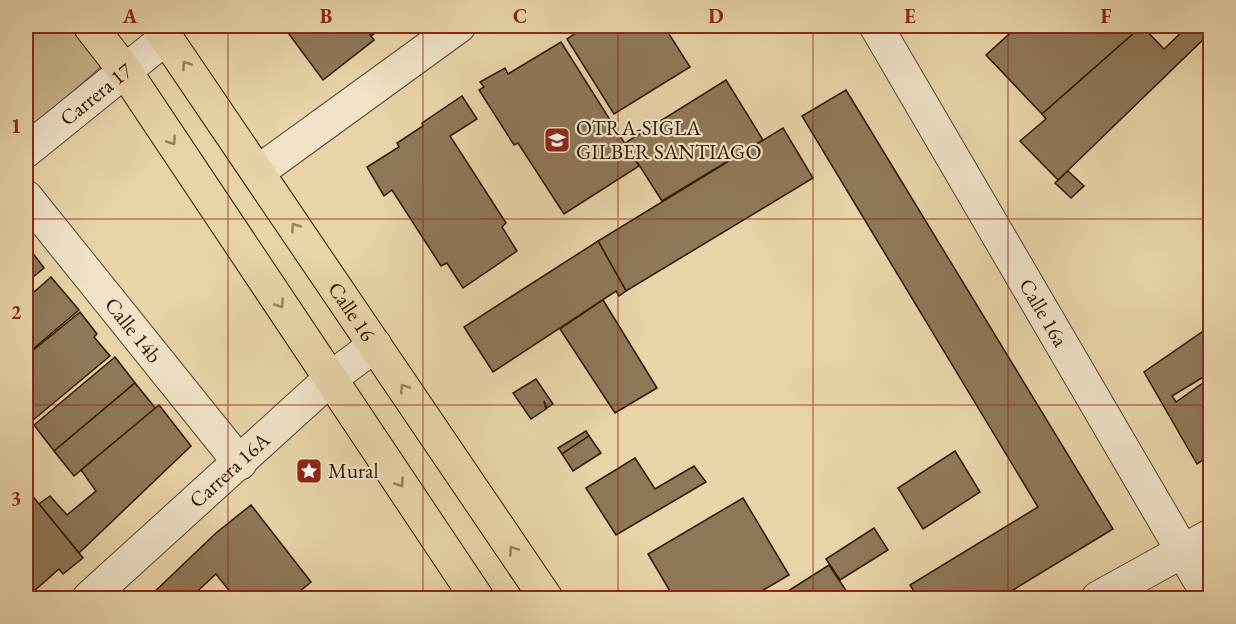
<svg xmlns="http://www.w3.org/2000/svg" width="1236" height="624" font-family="'EB Garamond',serif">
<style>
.green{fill:#c8b48c;stroke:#7b6446;stroke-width:1.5}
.building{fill:#8f7858;stroke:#2e1500;stroke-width:1.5}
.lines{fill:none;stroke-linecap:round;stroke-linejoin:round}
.minor-casing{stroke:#5c452a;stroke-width:35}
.highway-casing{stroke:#2e1500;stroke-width:35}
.minor{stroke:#f0e3c7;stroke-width:33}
.highway{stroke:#e8d4a9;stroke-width:33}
.oneway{stroke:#947e5d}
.grid{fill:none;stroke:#8f2418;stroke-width:1.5;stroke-opacity:0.55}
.labels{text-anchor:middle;stroke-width:4.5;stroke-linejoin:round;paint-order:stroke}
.street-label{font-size:21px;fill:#2e1500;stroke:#f0e3c7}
.poi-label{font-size:21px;fill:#2e1500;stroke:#f0e3c7;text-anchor:start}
.neatline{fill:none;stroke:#8f2418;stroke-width:2}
.grid-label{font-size:20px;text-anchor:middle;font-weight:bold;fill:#8f2418}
</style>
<rect width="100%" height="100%" fill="#e8d4a9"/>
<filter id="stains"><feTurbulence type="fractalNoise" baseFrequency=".00333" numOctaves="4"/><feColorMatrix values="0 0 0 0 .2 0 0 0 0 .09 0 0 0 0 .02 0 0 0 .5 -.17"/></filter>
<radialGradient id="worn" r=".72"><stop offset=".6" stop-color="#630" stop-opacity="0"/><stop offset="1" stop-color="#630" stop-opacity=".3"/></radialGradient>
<polygon class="green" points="26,26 72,26 102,66 26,133"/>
<g class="building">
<polygon points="283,26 364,26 374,40 323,80"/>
<polygon points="364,26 385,26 371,36"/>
<polygon points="586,26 664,26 690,67 614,114 567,39"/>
<polygon points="1018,26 1142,26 1042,114 986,55"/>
<polygon points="1142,26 1164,49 1188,26 1210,26 1210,33 1058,180 1020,141 1046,119 1042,114"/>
<polygon points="561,42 639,166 564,214 518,143 514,145 479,90 484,87 480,82 505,68 508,74"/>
<polygon points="726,80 763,140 662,201 625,143"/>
<polygon points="846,90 1113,529 1000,598 918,598 910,585 1038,507 802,116"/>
<polygon points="462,96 477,119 450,136 506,223 502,227 517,251 463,288 447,263 441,266 392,190 384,196 367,167 399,147 397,143 423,126 422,123"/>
<polygon points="783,128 813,178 626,291 598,241"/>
<polygon points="1068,171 1084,186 1071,198 1055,183"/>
<polygon points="598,241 626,291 619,296 616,291 493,372 464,327"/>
<polygon points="26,244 44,268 26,283"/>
<polygon points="51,277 79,310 26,355 26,299"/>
<polygon points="603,300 657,388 615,413 560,329"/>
<polygon points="80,312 97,334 94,337 110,356 26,426 26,356"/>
<polygon points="1205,330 1210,341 1210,373 1172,396 1176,402 1210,378 1210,455 1197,464 1144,372"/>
<polygon points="115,357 135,383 54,451 34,425"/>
<polygon points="536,379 553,404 547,408 544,401 546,409 531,419 513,393"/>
<polygon points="135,383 156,409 74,476 54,451"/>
<polygon points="159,405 191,446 79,553 39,504 50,496 67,515 96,491 81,470"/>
<polygon points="586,431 589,436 562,454 558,448"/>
<polygon points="589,436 601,453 573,471 562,454"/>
<polygon points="955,451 980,492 923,529 898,488"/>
<polygon points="635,458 655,489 694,466 706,482 616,535 586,488"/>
<polygon points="26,488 83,558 63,574 59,569 26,598"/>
<polygon points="743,498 789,575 750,598 674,598 648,554"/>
<polygon points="251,505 311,582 299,592 304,598 235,598 216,574 190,598 148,598 216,533"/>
<polygon points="874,528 888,550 840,580 826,559"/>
<polygon points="829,565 851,598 789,598 785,593"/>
</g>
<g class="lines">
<defs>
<g id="minor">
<path id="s1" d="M 876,26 L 1210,598"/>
<path id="s2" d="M 26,151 L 167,37"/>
<polyline points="258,172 459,26"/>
<path id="s3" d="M 26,197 L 240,463"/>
<path id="s4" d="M 89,598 L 330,379 L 375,345"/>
<polyline points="1098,598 1210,536"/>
</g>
<g id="highway">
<polyline points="90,26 125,71 477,598"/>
<path id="s5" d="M 158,26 L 546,598"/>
</g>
</defs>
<use href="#minor" class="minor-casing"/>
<use href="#highway" class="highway-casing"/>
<use href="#minor" class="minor"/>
<use href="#highway" class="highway"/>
</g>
<defs><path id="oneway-chevron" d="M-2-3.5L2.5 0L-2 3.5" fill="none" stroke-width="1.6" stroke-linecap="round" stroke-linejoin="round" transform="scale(1.5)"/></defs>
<g class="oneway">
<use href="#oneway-chevron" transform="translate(186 65) rotate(-124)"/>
<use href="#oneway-chevron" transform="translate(172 141) rotate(56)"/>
<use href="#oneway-chevron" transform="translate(295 227) rotate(-124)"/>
<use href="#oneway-chevron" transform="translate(280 304) rotate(56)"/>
<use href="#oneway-chevron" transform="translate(404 388) rotate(-124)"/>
<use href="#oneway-chevron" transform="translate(400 483) rotate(56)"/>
<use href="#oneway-chevron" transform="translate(513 550) rotate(-124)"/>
</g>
<path class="grid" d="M 228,26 L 228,598M 423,26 L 423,598M 618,26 L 618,598M 813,26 L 813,598M 1008,26 L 1008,598M 26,219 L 1210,219M 26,405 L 1210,405"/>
<defs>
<symbol id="school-square" viewBox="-11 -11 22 22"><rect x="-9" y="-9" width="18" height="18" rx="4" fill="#8f2418" stroke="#f0e3c7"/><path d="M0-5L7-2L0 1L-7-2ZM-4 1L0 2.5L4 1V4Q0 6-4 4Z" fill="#fff"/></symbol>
<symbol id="sight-square" viewBox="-11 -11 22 22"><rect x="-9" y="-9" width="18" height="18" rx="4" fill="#8f2418" stroke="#f0e3c7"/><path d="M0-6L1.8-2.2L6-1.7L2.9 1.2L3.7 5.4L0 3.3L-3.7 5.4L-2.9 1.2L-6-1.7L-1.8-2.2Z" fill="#fff"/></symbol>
</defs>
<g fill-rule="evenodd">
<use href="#school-square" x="542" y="125" width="30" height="30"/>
<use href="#sight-square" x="294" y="456" width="30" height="30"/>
</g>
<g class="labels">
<g class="street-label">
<text dy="7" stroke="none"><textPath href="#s2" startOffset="90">Carrera 17</textPath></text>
<text dy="7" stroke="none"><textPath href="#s5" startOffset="345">Calle 16</textPath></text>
<text dy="7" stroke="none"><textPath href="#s1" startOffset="332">Calle 16a</textPath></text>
<text dy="7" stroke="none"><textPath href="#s3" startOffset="171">Calle 14b</textPath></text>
<text dy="7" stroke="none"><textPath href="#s4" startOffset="190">Carrera 16A</textPath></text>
</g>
<g class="poi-label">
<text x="576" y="135">OTRA-SIGLA<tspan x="576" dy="24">GILBER SANTIAGO</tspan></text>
<text x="328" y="478">Mural</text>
</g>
</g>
<rect width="1236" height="624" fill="none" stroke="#e8d4a9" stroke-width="66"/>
<rect x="33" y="33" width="1170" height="558" class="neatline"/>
<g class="grid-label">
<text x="130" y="23">A</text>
<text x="326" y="23">B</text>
<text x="520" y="23">C</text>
<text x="716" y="23">D</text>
<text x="910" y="23">E</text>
<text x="1106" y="23">F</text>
<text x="16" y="133">1</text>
<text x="16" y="319">2</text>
<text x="16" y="505">3</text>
</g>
<rect width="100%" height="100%" filter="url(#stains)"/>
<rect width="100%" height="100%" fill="url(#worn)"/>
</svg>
